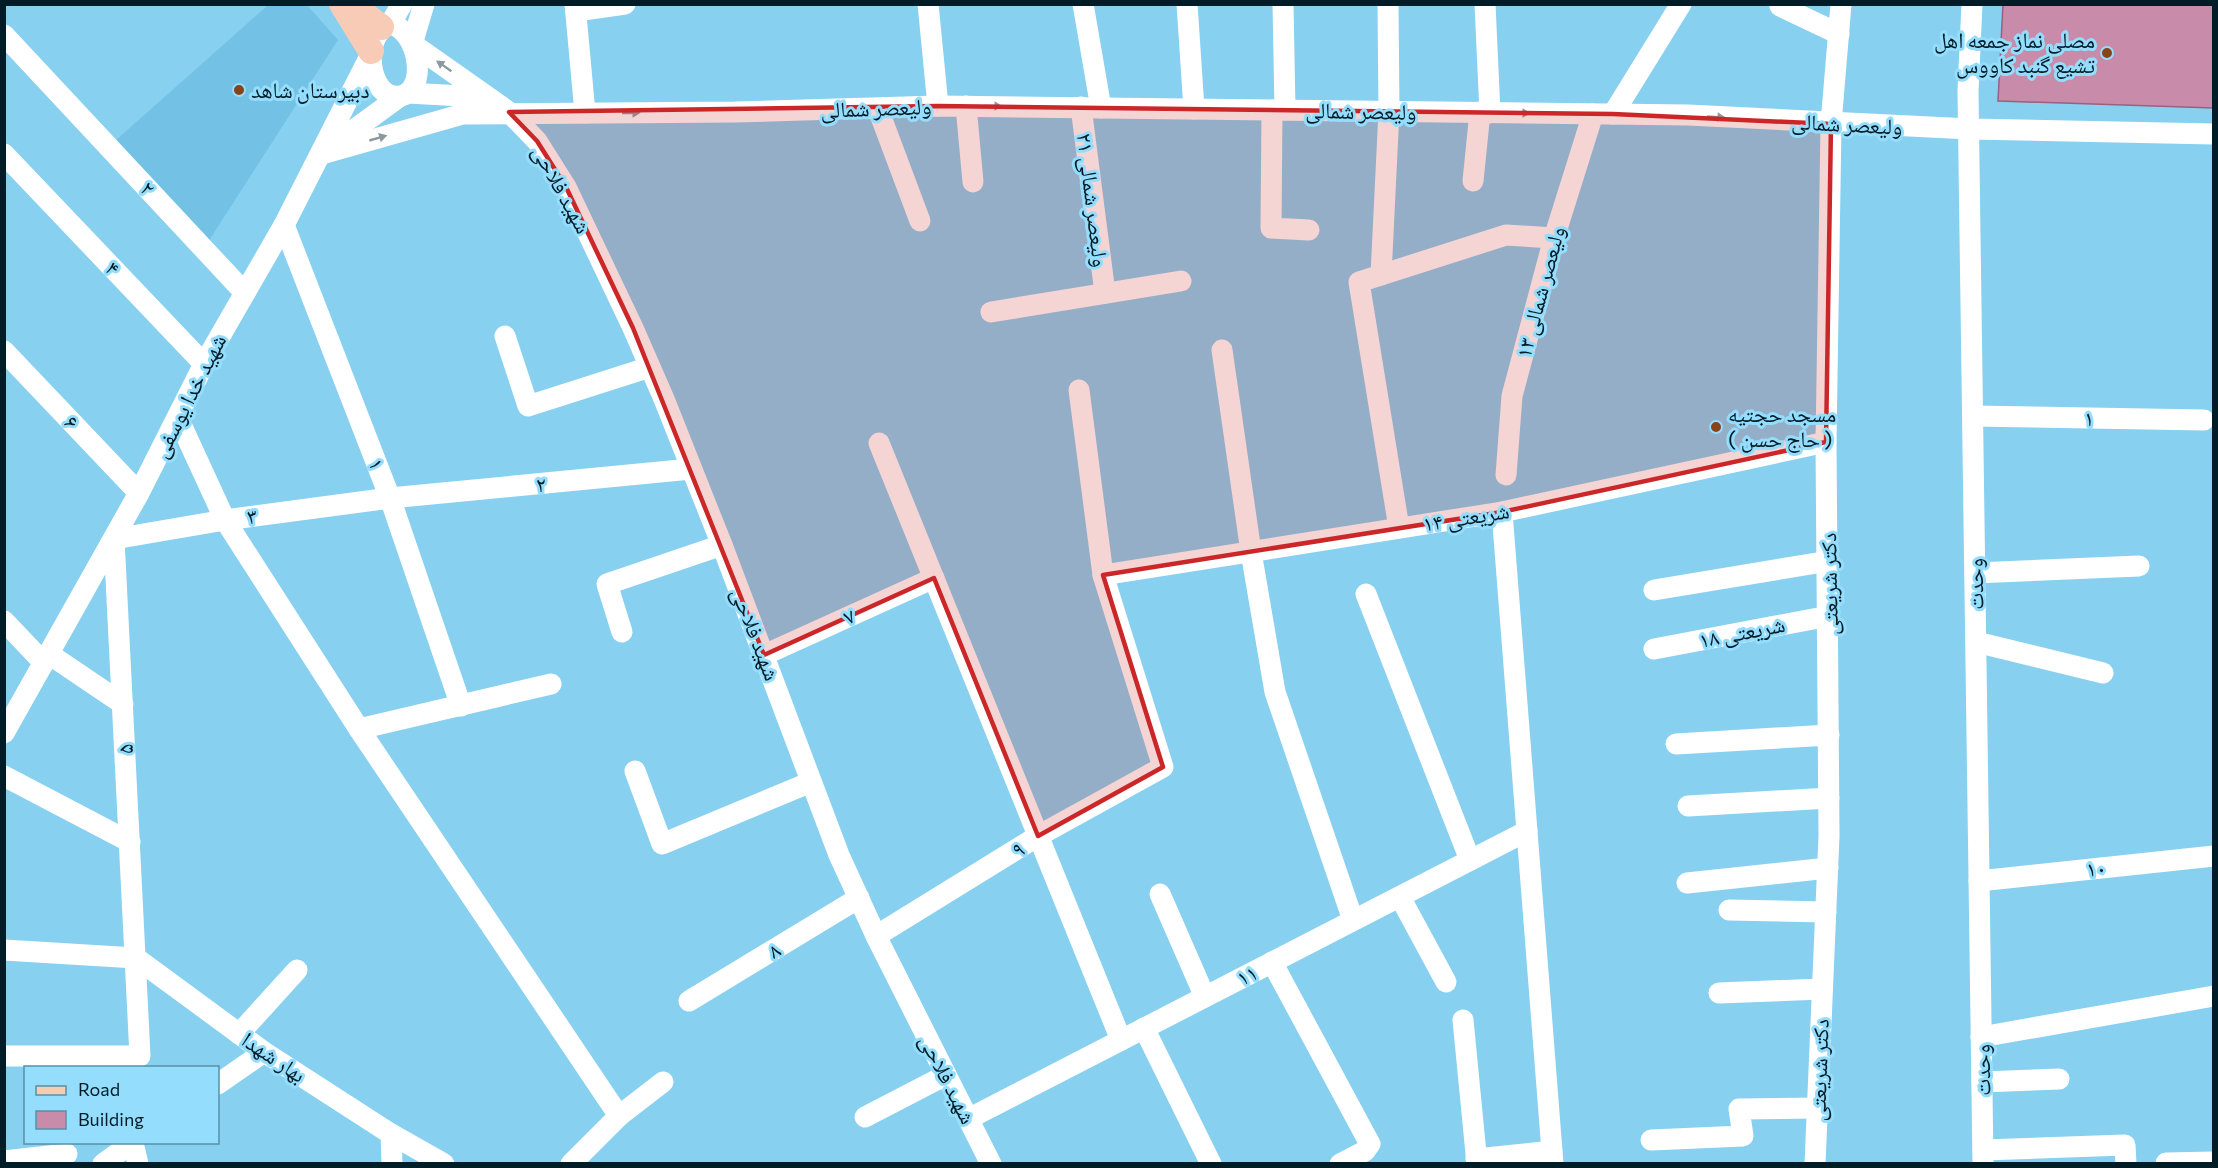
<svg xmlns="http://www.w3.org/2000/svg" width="2218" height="1168" font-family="Commissioner,'Noto Naskh Arabic',sans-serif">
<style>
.built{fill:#73c2e5}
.building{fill:#c88baa;stroke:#9a607e;stroke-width:1.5}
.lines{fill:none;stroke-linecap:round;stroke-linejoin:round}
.minor{stroke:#fff;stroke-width:21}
.major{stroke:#f7cbb5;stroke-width:26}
.oneway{fill:#8c999e}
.marked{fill:#cb2728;fill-opacity:0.2;stroke:#cb2728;stroke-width:4.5;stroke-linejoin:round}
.poi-dot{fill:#88431a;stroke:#95ddfd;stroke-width:2}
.labels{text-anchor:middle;stroke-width:6;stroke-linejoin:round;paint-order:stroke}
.poi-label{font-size:22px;fill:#001c27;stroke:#95ddfd;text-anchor:start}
.street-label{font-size:22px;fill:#001c27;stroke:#95ddfd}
</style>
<rect width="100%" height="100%" fill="#88d0f0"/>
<polygon class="built" points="268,5 307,5 338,40 208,242 116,140"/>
<polygon class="building" points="2003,4 2214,4 2214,108 1998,101"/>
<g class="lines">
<g class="minor">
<polyline points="575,4 585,113"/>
<polyline points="928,4 938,106"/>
<polyline points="1083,4 1101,108"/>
<polyline points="1187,4 1194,109"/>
<polyline points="1283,4 1285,110"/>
<polyline points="1485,4 1490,113"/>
<polyline points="1972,4 1968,91 1983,1164"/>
<polyline points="1780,6 1839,34"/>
<polyline points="576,11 625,4"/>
<path d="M 390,24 C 419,30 429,91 400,96 C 369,101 359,36 390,24 Z"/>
<polyline points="390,24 402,4"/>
<polyline points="4,35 245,293"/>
<polyline points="413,41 424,4"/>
<polyline points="414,45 509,112 537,141 566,187 633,328 664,399 722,545 839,855 876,936 991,1164"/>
<polyline points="408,93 462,96 487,105"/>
<polyline points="966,106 973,182"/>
<polyline points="1081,107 1105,293"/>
<polyline points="878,109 920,221"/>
<polyline points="1272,110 1271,228 1309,230"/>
<polyline points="1613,114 1681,4"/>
<polyline points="329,148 399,97"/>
<polyline points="4,154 204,364"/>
<polyline points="322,154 463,114 735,112 938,106 1688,115 1970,129 2214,134"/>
<polyline points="1473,181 1480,112"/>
<polyline points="284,225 390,498 461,706"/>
<polyline points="1381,275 1389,111 1388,4"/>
<polyline points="991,312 1181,281"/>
<polyline points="505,336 528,406 650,367"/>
<polyline points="1222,350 1251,552 1275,692 1353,920"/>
<polyline points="4,351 139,493"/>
<polyline points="1973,416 2204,420"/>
<polyline points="178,418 225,520 359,729 619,1116"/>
<polyline points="879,443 1121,1040"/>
<polyline points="1506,475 1512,396 1554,238 1593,114"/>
<polyline points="1502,512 1553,1164"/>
<polyline points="1399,528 1359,282 1506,235 1554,238"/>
<polyline points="1975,573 2139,566"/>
<polyline points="1103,575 1502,512 1826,442"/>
<polyline points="1654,590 1829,561"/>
<polyline points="1366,594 1470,860"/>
<polyline points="4,621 44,663"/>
<polyline points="622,632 607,584 722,545"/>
<polyline points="1976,642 2103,673"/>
<polyline points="1654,649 1829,616"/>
<polyline points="49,654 123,704"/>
<polyline points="764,655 934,578"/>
<polyline points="359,729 551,684"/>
<polyline points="4,733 139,493 204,364 284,225 370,56"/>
<polyline points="1676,744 1829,735"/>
<polyline points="635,771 662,844 811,782"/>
<polyline points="4,776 130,842"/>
<polyline points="1688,806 1829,798"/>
<polyline points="1979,881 2214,856"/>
<polyline points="1687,883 1828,868"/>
<polyline points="1160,894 1205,997"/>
<polyline points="1400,897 1446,982"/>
<polyline points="1729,910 1826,912"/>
<polyline points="876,936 1038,836 1163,767 1103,575 1079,390"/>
<polyline points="4,950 136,958"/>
<polyline points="136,958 264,1052 391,1134 392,1164"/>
<polyline points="1272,962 1370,1144 1365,1151 1340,1164"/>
<polyline points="1719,993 1822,989"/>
<polyline points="689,1001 859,898"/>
<polyline points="1463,1020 1477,1164"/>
<polyline points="1144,1028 1211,1164"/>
<polyline points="239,1034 297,970"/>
<polyline points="1981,1037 2214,996"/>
<polyline points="4,1056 140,1056 114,539 225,520 390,498 691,469"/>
<polyline points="1982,1082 2059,1079"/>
<polyline points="218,1084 264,1052"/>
<polyline points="865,1117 946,1075"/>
<polyline points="968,1119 1527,831"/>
<polyline points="391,1134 444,1164"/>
<polyline points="1651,1140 1743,1136 1739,1109 1817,1108"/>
<polyline points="133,1143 138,1164"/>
<polyline points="1983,1150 2125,1145 2126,1164"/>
<polyline points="1476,1159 1552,1151"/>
<polyline points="4,1161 67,1154"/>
<polyline points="2166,1163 2214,1162"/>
<polyline points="103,1164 133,1142"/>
<polyline points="571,1164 619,1116 663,1082"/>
<polyline points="1815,1164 1829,836 1826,442 1831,124 1841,4"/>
</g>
<g class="major">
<polyline points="342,4 371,51"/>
<polyline points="351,4 381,27"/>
</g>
</g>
<defs><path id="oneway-solid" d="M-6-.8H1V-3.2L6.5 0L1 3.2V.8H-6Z" transform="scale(1.5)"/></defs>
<g class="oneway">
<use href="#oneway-solid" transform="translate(444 66) rotate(-145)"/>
<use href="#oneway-solid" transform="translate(993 106) rotate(1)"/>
<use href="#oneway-solid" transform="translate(631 113) rotate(-1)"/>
<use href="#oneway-solid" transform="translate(1521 113) rotate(1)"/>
<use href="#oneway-solid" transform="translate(1716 117) rotate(3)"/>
<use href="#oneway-solid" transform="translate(378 138) rotate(-16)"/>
</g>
<path class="marked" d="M 938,106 L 1613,114 L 1831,124 L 1826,442 L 1502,512 L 1103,575 L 1163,767 L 1038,836 L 934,578 L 764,655 L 633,328 L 566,187 L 537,141 L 509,112 Z"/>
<g class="poi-dot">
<circle cx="2107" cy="53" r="6"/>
<circle cx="239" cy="90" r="6"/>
<circle cx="1716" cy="427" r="6"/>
</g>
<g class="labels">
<g class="poi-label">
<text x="2095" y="48" text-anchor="end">مصلی نماز جمعه اهل<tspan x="2095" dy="25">تشیع گنبد کاووس</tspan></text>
<text x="251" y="98">دبیرستان شاهد</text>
<text x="1728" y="422">مسجد حجتیه<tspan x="1728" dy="25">( حاج حسن )</tspan></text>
</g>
<g class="street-label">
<text transform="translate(876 108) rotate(-2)" y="8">ولیعصر شمالی</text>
<text transform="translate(1361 111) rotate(1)" y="8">ولیعصر شمالی</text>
<text transform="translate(1847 124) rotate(3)" y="8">ولیعصر شمالی</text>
<text transform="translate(148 188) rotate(47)" y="8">۲</text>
<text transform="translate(562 189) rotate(61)" y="8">شهید فلاحی</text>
<text transform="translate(1093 200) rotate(83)" y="8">ولیعصر شمالی ۲۱</text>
<text transform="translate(113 268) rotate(47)" y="8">۴</text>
<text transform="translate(1540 292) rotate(-75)" y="8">ولیعصر شمالی ۱۳</text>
<text transform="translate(189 396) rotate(-63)" y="8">شهید خدا یوسفی</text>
<text transform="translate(2089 418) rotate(1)" y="8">۱</text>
<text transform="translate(72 422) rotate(47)" y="8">۶</text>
<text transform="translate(377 464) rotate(69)" y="8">۱</text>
<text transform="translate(541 484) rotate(-5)" y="8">۲</text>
<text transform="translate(252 516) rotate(-8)" y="8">۳</text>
<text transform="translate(1466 517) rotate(-9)" y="8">شریعتی ۱۴</text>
<text transform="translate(1829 584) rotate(-91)" y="8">دکتر شریعتی</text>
<text transform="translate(1975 584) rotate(-91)" y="8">وحدت</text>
<text transform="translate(849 616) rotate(-24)" y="8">۷</text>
<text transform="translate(1742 632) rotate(-11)" y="8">شریعتی ۱۸</text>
<text transform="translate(756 634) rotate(69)" y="8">شهید فلاحی</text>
<text transform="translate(125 749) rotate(-93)" y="8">۵</text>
<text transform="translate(1018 849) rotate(-32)" y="8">۹</text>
<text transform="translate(2096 868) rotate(-6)" y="8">۱۰</text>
<text transform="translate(774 950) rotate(-31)" y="8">۸</text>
<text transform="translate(1247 975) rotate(-27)" y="8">۱۱</text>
<text transform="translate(274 1057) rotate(34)" y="8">بهار شهدا</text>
<text transform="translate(1819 1070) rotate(-88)" y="8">دکتر شریعتی</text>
<text transform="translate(1982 1070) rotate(-91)" y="8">وحدت</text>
<text transform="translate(948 1079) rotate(63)" y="8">شهید فلاحی</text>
</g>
</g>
<rect width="2218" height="1168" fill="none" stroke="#001c27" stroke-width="12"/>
<rect x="24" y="1066" width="195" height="78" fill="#95ddfd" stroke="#5990a7" stroke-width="1.5"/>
<rect x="36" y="1086" width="30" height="9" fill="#f7cbb5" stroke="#5990a7" stroke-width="1.5"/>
<text x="78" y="1096" font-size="18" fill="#001c27">Road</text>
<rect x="36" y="1111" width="30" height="18" fill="#c88baa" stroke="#5990a7" stroke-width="1.5"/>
<text x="78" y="1126" font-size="18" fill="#001c27">Building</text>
</svg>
